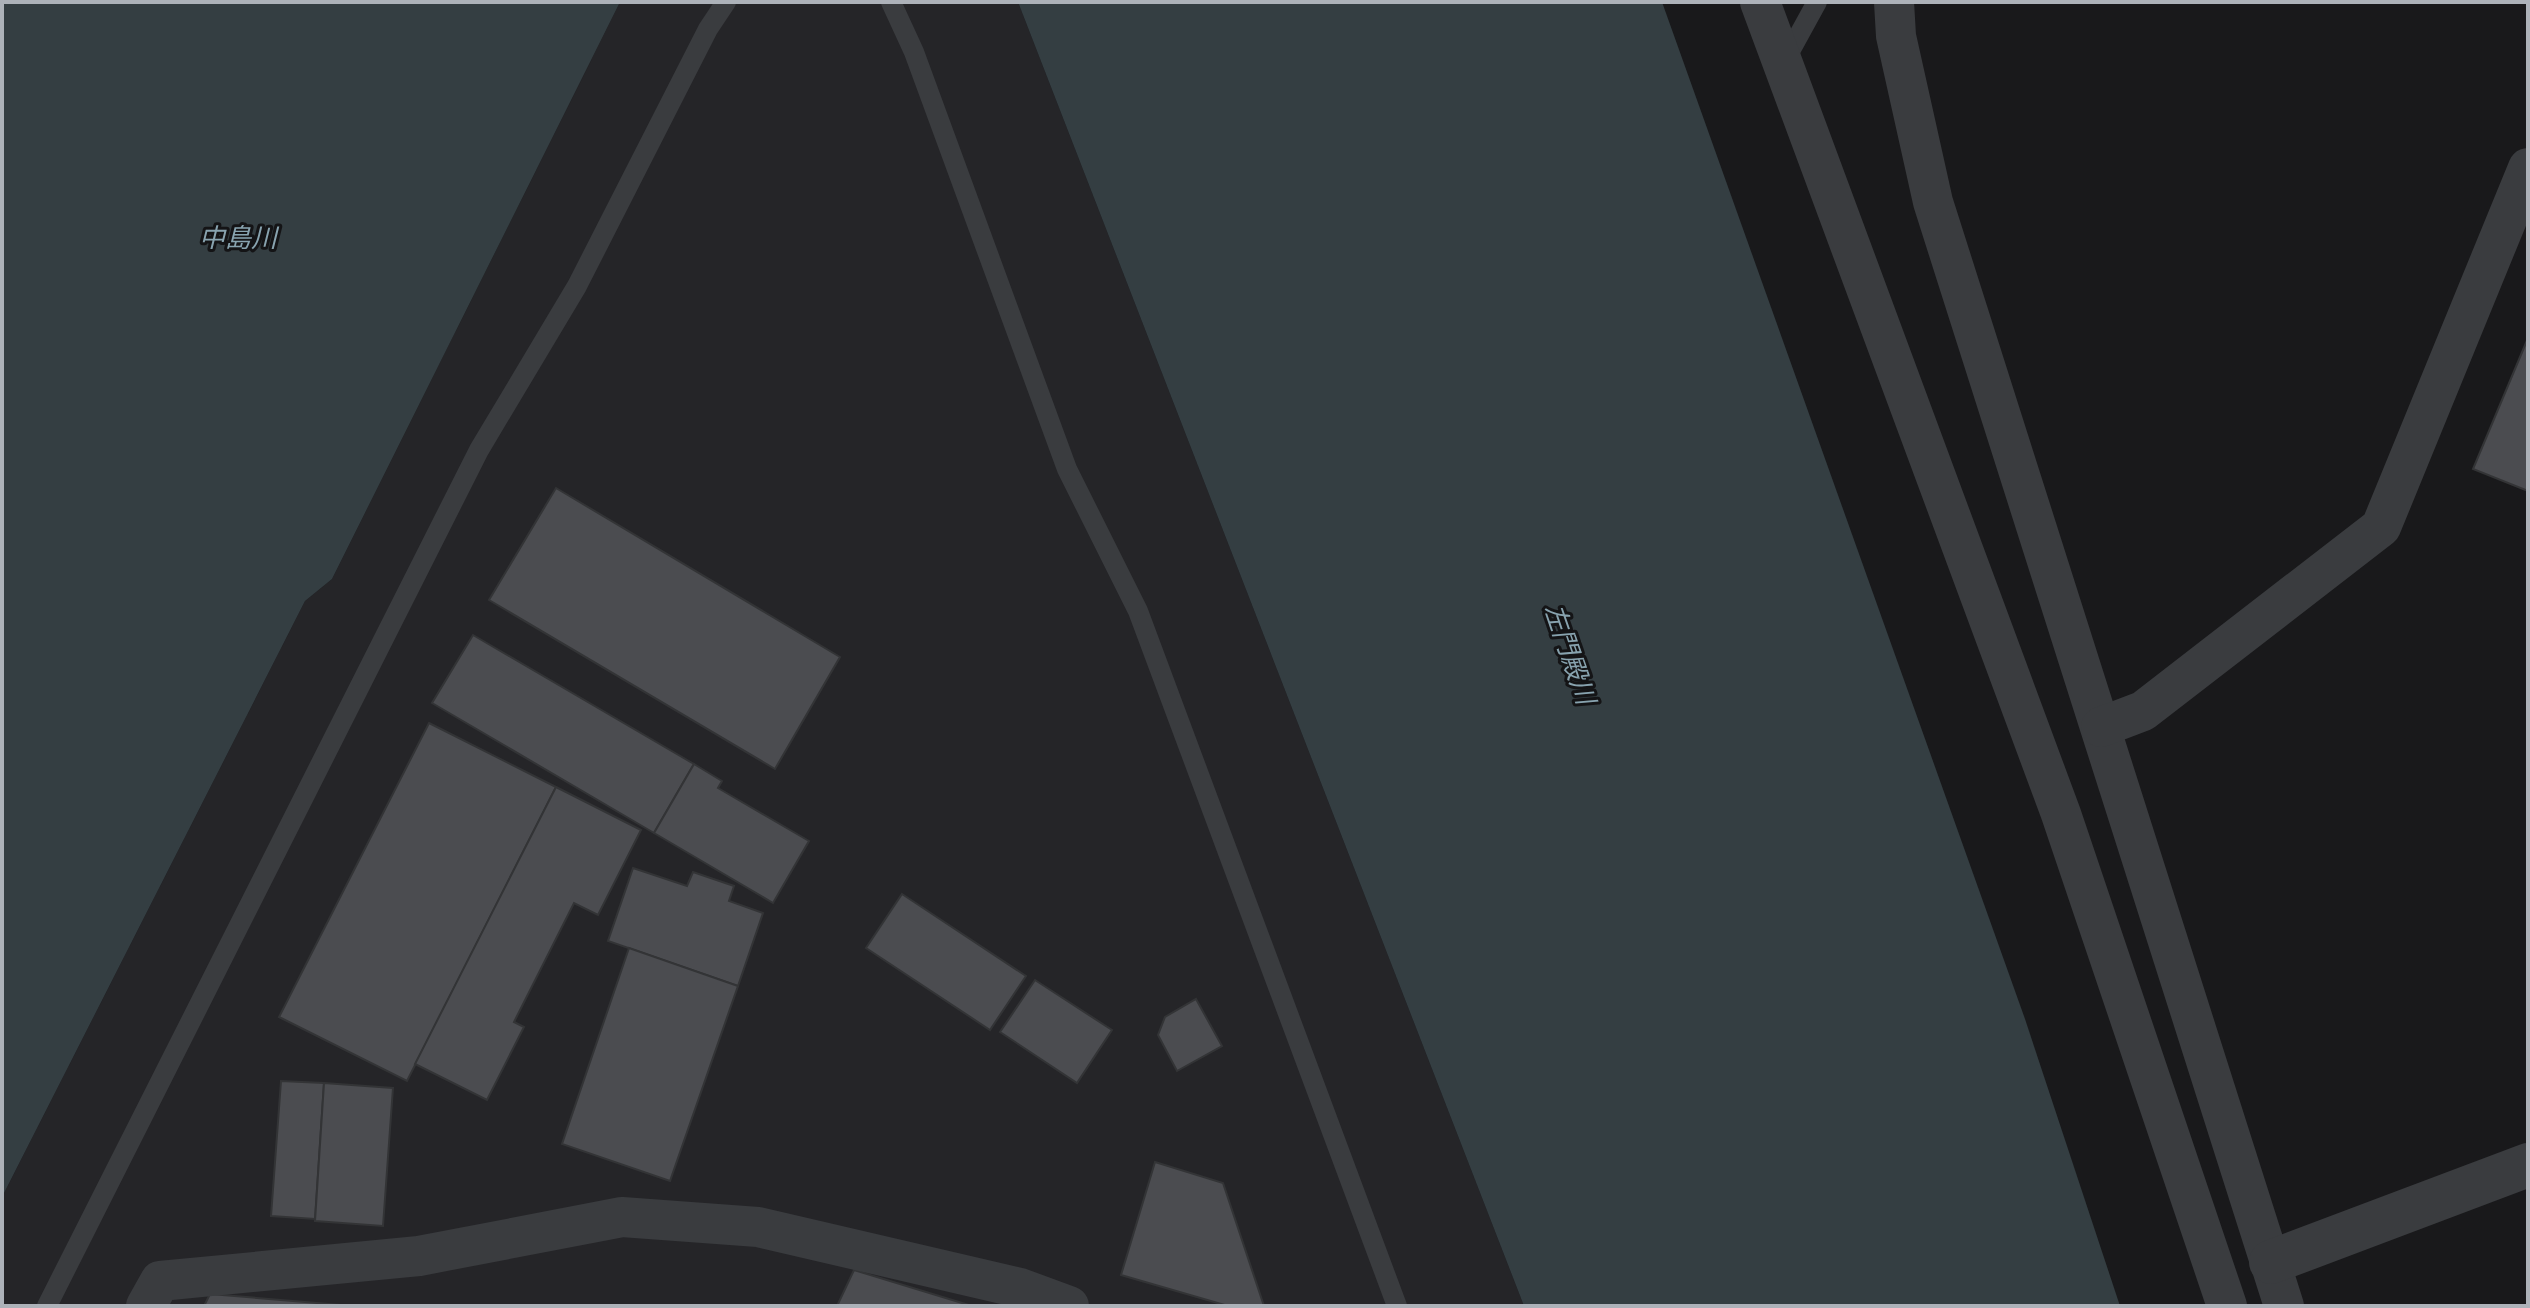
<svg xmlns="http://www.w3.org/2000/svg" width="2530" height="1308" font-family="'DM Sans','Noto Sans JP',sans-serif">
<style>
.built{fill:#252528}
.water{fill:#343e42}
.building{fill:#4b4c50;stroke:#333436;stroke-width:2}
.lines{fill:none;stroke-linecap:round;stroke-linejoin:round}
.service{stroke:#3a3c3f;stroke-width:20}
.minor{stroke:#3a3c3f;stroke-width:40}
.tertiary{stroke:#3a3c3f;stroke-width:44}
.labels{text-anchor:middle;stroke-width:6;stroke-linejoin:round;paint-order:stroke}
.water-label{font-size:26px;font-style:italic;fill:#88a3af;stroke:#141416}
</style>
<rect width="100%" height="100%" fill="#19191b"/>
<polygon class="built" points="620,2 1018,2 1524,1306 2,1306 2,1197 305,601 332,579"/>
<g class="water">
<polygon points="2,2 620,2 332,579 305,601 2,1197"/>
<polygon points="1018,2 1662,2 2025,1019 2120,1306 1524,1306"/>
</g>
<g class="building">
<polygon points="2528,338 2528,491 2473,469"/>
<polygon points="556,488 840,657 775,769 489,600"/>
<polygon points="473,635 694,764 654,833 432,703"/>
<polygon points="429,723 556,787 407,1081 279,1017"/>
<polygon points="694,764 722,781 718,788 809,841 773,903 654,833"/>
<polygon points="556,787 641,830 598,915 574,903 514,1022 524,1027 487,1100 415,1064"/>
<polygon points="633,868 687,886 693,872 734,886 729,901 763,913 738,986 608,941"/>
<polygon points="902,894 1026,976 990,1030 866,948"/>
<polygon points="629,948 738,986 670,1181 562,1144"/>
<polygon points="1035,980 1112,1030 1077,1083 1000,1032"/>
<polygon points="1196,999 1222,1046 1177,1071 1158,1035 1165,1017"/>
<polygon points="281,1081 324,1083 315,1219 271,1216"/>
<polygon points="324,1083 393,1088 383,1226 315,1221"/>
<polygon points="1155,1162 1223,1183 1264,1306 1228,1306 1121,1275"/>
<polygon points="854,1270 972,1306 837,1306"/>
<polygon points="210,1294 353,1306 204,1306"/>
</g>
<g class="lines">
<g class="service">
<polyline points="891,2 914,52 1067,469 1138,611 1397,1306"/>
<polyline points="1783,64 1817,2"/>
<polyline points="47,1306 479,450 577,286 708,29 726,2"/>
</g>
<g class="minor">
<polyline points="1760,2 2061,814 2227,1306"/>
<polyline points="1894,2 1896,36 1933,202 2284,1306"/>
<polyline points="2101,727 2143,711 2381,527 2528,168"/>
<polyline points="146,1306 160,1281 419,1256 622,1217 758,1227 1020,1288 1069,1306"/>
</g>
<polyline class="tertiary" points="2271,1262 2528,1165"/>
</g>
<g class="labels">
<g class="water-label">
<text x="238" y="247">中島川</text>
<text transform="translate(1570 654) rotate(71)" y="9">左門殿川</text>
</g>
</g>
<rect width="2530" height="1308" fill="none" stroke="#adb2b9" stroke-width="8"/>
</svg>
